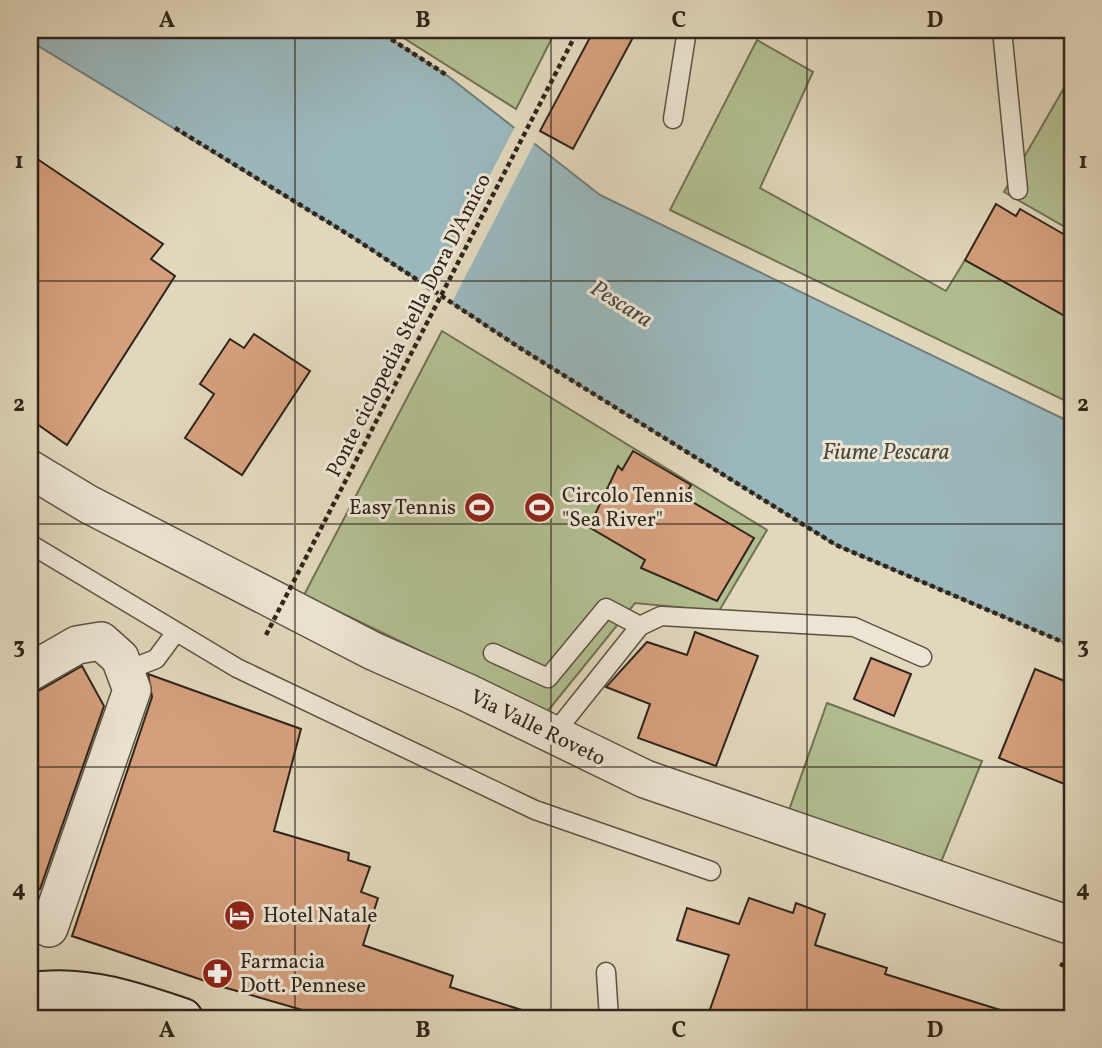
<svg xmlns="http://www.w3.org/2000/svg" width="1102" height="1048" font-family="Vollkorn,serif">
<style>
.green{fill:#b2be91;stroke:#717256;stroke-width:2}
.water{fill:#9ab7bc;stroke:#707d7b;stroke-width:2}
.pier{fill:#e1d7bc}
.building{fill:#d59f7d;stroke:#30251a;stroke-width:2}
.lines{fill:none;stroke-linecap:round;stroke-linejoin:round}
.service-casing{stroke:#5c5242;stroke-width:21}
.minor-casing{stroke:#5c5242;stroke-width:40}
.secondary-casing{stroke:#30251a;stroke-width:42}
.path{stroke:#30251a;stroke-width:4.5;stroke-dasharray:5 3.5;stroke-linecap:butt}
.service{stroke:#ece5d3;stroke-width:18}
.minor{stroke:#ece5d3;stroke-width:37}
.secondary{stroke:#ece5d3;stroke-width:38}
.path-bridge{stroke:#30251a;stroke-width:4.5;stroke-dasharray:5 3.5;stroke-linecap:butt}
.grid{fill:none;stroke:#30251a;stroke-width:2;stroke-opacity:0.55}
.labels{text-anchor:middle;stroke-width:6;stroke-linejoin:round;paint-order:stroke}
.street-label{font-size:21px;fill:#30251a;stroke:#ece5d3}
.poi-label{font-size:21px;fill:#30251a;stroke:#ece5d3;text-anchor:start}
.water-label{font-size:23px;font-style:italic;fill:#4a4a42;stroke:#ece5d3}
.neatline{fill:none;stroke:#30251a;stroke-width:2.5}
.grid-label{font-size:23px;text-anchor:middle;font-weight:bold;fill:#30251a}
</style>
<rect width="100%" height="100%" fill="#e1d7bc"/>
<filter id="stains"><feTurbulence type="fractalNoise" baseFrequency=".00286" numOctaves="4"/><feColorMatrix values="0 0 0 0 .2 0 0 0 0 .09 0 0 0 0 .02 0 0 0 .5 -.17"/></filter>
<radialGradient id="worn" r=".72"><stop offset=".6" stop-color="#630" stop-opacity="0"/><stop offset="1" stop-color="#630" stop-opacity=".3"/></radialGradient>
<g class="green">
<polygon points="391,30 556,30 516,109"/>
<polygon points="757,40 813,72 760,188 946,291 965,260 1072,319 1072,404 670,210"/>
<polygon points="1072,74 1072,231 1004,192"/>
<polygon points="442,331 767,530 719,611 635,603 547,712 304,595"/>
<polygon points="827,703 982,761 939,867 788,813"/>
</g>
<polygon class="water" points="30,30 377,30 448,76 600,195 1072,423 1072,646 836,545 520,348 354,238 30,41"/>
<polygon class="pier" points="516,125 536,140 450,306 429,292"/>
<g class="building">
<polygon points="594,30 637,30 573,149 540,131"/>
<polygon points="30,154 163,244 151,259 175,276 67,445 30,419"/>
<polygon points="996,204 1016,216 1020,209 1072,239 1072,320 965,260"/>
<polygon points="254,334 310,371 242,475 185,438 214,394 200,384 230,339 244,348"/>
<polygon points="633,451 691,485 684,497 754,538 717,601 641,568 645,560 589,527 618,466 622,470"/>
<polygon points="695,632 758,656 716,766 638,738 650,704 606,687 647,642 687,655"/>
<polygon points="871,658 911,674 894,716 854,699"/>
<polygon points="82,666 104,706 40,889 30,895 30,693 40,690"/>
<polygon points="1035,669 1072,684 1072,787 999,758"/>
<polygon points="148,674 301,729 274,831 349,853 348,860 370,867 361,892 378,898 363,945 453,976 450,987 528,1012 527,1018 330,1018 223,987 72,936 152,697"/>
<polygon points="749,898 793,913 796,903 825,914 815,945 887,968 885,974 1010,1013 1009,1018 707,1018 729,955 677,940 687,908 739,924"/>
</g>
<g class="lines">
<defs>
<g id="service">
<polyline points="1002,30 1018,190"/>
<polyline points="673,119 687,30"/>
<polyline points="30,544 237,668 535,810 711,871"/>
<polyline points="493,653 548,678 606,608 640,626"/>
<polyline points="125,671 156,659 176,632"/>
<polyline points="553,735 640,626 661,616 854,627 922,657"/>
<polyline points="606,972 609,1018"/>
<polyline points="47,1009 53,1018"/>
</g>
<g id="minor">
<polyline points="30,469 88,504 373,651 468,693 645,779 1072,926"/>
<polyline points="30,672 77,645 101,641 120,658 132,690 49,928"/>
</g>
<path id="secondary" d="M 42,991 C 90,986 138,1003 183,1018"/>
</defs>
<use href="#service" class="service-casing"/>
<use href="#minor" class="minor-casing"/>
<use href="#secondary" class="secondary-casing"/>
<g class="path">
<polyline points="377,30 448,76"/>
<polyline points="175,128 354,238 520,348 836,545 1072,646"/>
<polyline points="1060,964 1072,969"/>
</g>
<use href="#service" class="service"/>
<use href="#minor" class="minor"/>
<use href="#secondary" class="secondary"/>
<polyline class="path-bridge" points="266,635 578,30"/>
</g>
<path class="grid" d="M 295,30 L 295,1018M 551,30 L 551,1018M 807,30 L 807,1018M 30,281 L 1072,281M 30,524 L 1072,524M 30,767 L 1072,767"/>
<defs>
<symbol id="stadium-disc" viewBox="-11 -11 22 22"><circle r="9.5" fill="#8f2418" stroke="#ece5d3"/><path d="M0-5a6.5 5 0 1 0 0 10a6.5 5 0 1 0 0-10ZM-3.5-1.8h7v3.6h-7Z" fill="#fff"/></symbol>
<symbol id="hotel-disc" viewBox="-11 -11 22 22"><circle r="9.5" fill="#8f2418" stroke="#ece5d3"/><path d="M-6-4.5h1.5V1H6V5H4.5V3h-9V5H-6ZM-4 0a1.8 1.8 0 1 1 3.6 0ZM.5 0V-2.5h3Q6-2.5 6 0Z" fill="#fff"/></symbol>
<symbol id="pharmacy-disc" viewBox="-11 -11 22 22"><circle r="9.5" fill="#8f2418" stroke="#ece5d3"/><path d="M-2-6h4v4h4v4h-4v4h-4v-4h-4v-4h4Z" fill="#fff"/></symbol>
</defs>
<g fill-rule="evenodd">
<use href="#stadium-disc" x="462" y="490" width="35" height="35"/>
<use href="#stadium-disc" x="522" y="490" width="35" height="35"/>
<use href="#hotel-disc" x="222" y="898" width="35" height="35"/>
<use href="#pharmacy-disc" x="200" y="956" width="35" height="35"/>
</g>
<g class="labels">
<g class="street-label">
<text transform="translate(408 325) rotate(-63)" y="7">Ponte ciclopedia Stella Dora D'Amico</text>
<text transform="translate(538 727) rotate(26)" y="7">Via Valle Roveto</text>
</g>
<g class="poi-label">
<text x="562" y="502">Circolo Tennis<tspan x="562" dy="24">"Sea River"</tspan></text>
<text x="456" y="514" text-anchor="end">Easy Tennis</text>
<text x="263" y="922">Hotel Natale</text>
<text x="240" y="968">Farmacia<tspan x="240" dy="24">Dott. Pennese</tspan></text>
</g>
<g class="water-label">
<text transform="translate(622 303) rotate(32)" y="8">Pescara</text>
<text x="886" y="459">Fiume Pescara</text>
</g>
</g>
<rect width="1102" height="1048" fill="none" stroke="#e1d7bc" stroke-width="77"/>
<rect x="38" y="38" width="1026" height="972" class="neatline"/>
<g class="grid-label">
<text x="167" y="27">A</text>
<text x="423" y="27">B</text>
<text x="679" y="27">C</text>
<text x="935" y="27">D</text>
<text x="19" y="168">1</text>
<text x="1083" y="168">1</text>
<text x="19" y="411">2</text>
<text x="1083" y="411">2</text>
<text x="19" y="653">3</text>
<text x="1083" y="653">3</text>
<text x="19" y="896">4</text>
<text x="1083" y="896">4</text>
<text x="167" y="1037">A</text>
<text x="423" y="1037">B</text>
<text x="679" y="1037">C</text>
<text x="935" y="1037">D</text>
</g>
<rect width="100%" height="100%" filter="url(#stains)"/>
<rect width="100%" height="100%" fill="url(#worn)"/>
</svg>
